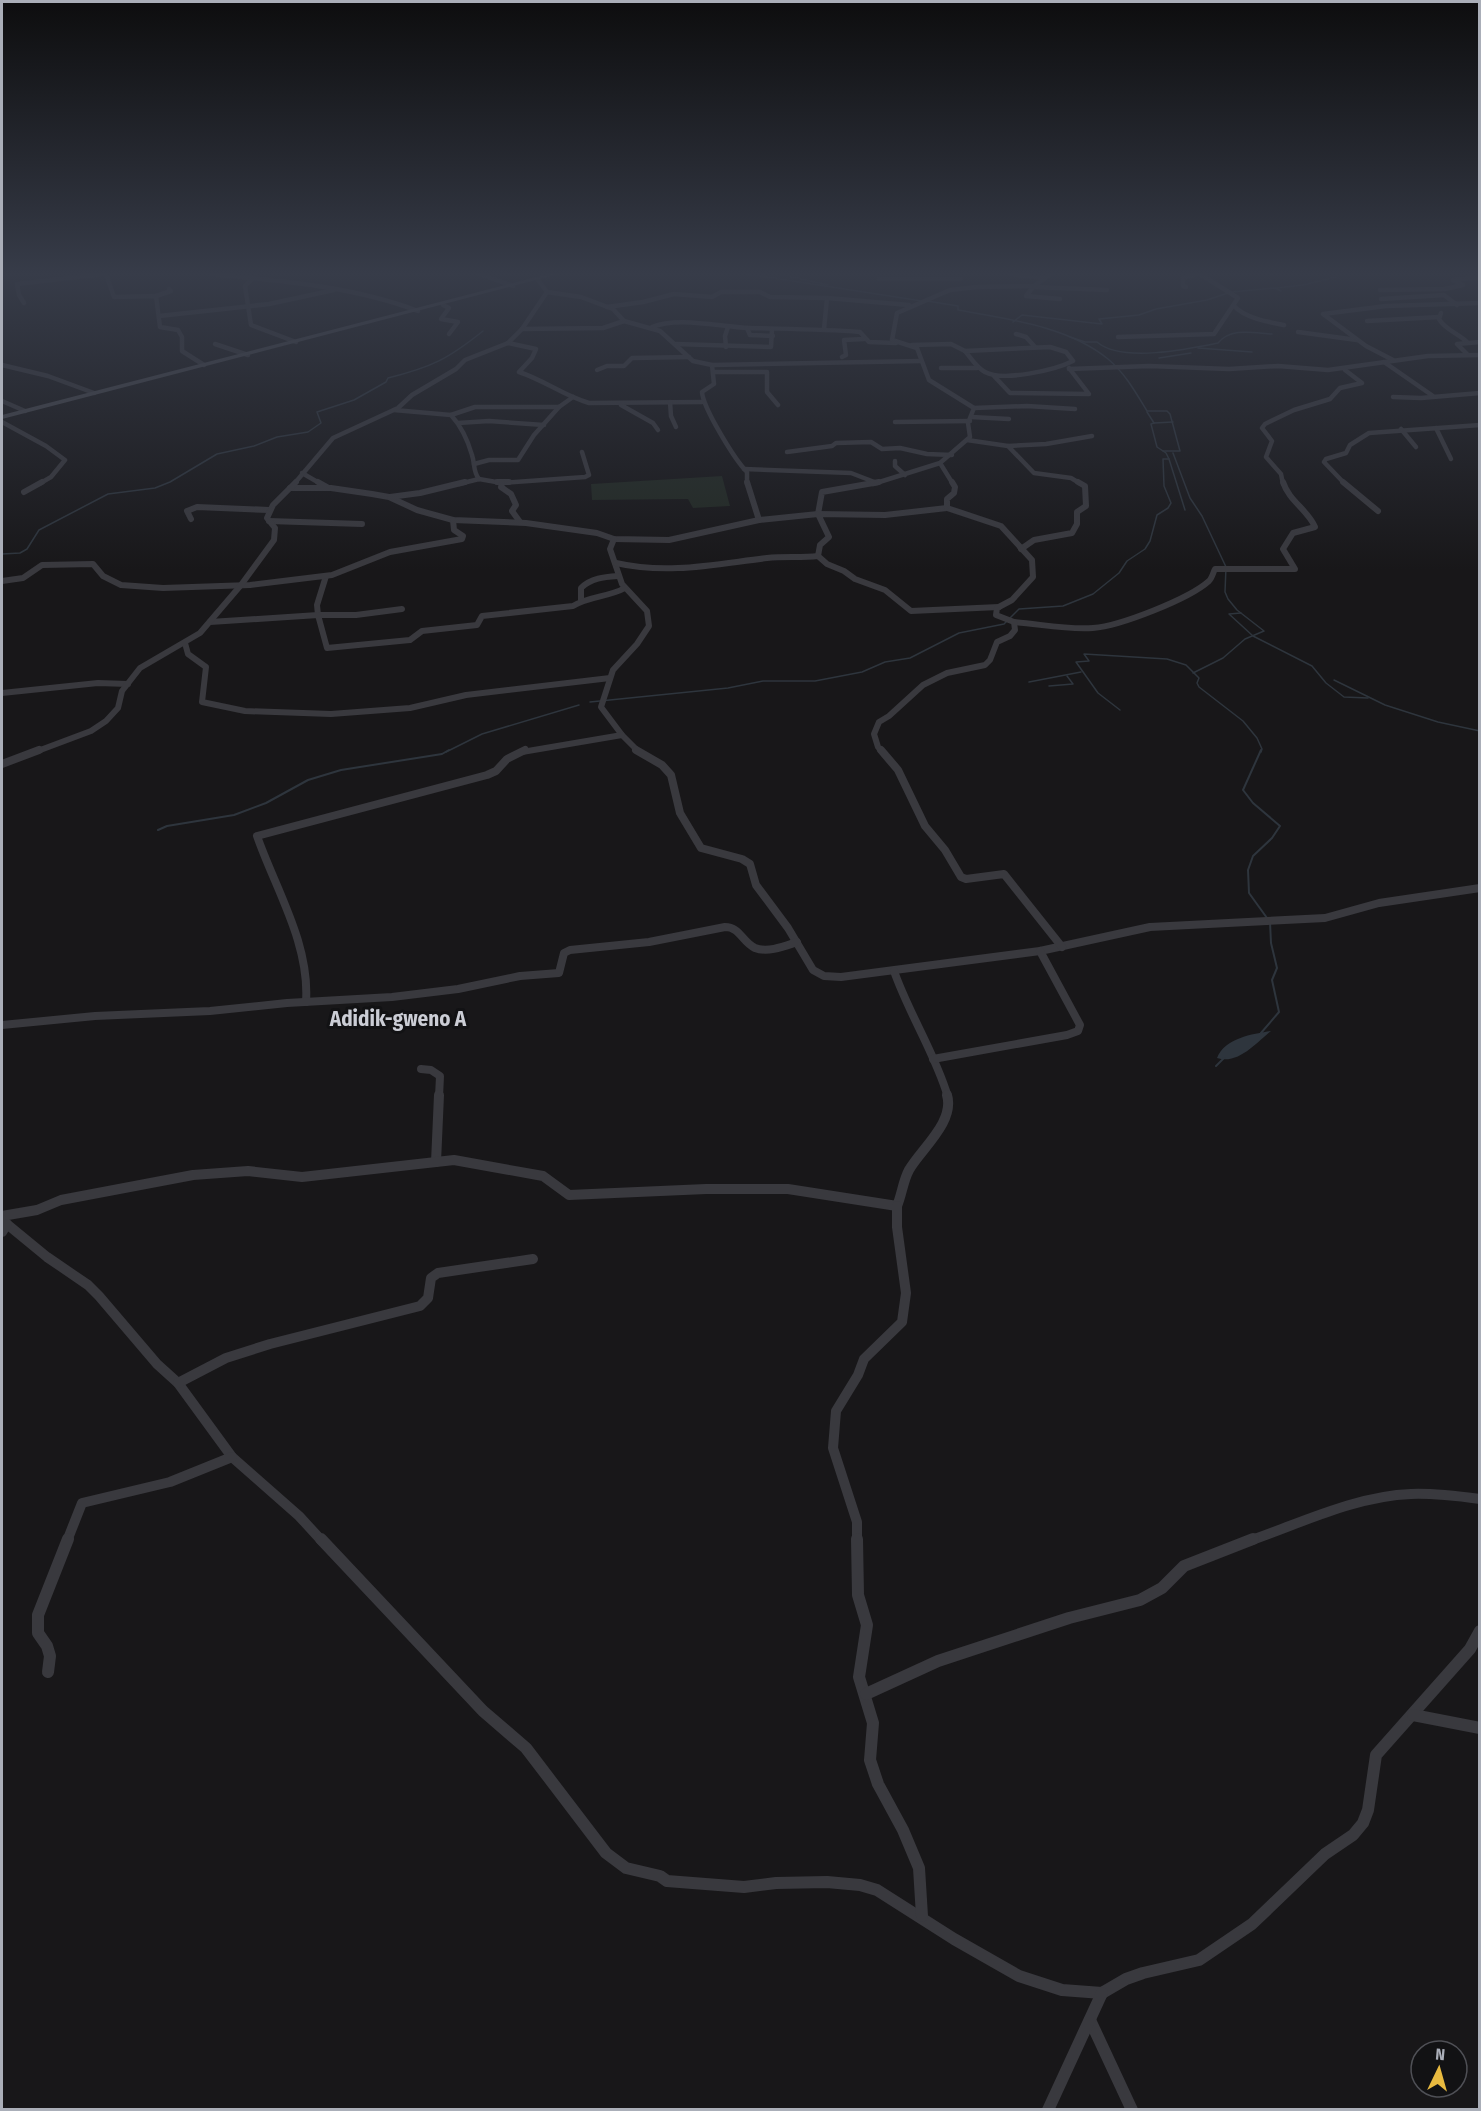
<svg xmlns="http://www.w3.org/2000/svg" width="1481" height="2111" font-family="'Fira Sans Condensed',sans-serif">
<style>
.green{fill:#222923}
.water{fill:#2e353d}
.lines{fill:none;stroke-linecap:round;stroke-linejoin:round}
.stream-far1{stroke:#2e353d;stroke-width:1.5}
.stream{stroke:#2e353d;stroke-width:2}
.minor-far4{stroke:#39393e;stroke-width:4.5}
.minor-far3{stroke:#39393e;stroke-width:6}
.minor-far2{stroke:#39393e;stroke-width:8}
.minor-far1{stroke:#39393e;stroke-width:10}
.minor{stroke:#39393e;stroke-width:12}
.secondary{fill:#47484e;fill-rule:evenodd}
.labels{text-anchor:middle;stroke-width:6;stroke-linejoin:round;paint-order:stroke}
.quarter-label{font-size:21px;font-weight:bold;fill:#cbcdd5;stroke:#121214}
</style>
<rect width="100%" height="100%" fill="#181719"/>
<polygon class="green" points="722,476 730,506 693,508 688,499 592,500 591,484"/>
<path class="water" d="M 1271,1031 C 1256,1043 1238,1065 1217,1058 C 1225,1038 1252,1034 1271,1031 Z"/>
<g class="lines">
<g class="stream-far1">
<polyline points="747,274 922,301"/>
<polyline points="779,274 828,285"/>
<polyline points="1277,288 1303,285 1336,277"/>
<path d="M 927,301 L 958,306 L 958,310 C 1007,319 1068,326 1108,359 C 1125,373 1136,393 1147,411 L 1167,411 L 1170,414 L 1180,451 L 1163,451"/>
<polyline points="1013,322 1022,315 1102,324 1099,319 1139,315 1156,309 1207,300 1231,292 1275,288 1281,291"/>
<path d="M 1070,337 L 1085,342 L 1097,342 C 1121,363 1189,349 1218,343 C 1231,327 1254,333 1272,334"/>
<polyline points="1198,348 1252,352"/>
<polyline points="1159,358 1191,353"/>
<polyline points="1147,412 1154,423 1173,422"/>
<polyline points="1154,423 1151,424 1157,447 1166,453 1169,459 1185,510"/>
<polyline points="1173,453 1190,498 1202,516 1226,567 1225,592 1228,599 1237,610 1264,631 1245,639 1223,658 1193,673"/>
<path d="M 2,554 L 20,553 L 27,549 L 39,530 L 108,494 L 155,488 L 170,482 L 217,454 L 254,446 L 277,437 L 308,432 L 321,423 L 317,412 L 354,400 L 386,382 L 388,378 C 432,367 448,359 483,331"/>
<polyline points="1241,613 1229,614 1253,636 1312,666 1326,683 1344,697 1368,698"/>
<polyline points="1334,680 1385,705 1438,722 1480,731"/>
<polyline points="1029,682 1081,672"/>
<polyline points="1049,686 1073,684 1067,676"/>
<polyline points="590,702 728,688 763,681 815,681 862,672 885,662 910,658 959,633 1004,624 1019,609 1063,606 1093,594 1119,573 1127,561 1145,549 1150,541 1157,515 1168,508 1171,503 1164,486 1163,459 1169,459"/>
<polyline points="1120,710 1098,693 1076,662 1089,661 1084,654 1167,659 1186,665 1199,678 1197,683 1199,687 1243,721 1257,738 1262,749 1261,752"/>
<polyline points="446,752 482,734 579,705"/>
</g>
<g class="stream">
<polyline points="1261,750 1243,790 1253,803 1280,826 1272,838 1253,856 1248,870 1249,893 1267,918"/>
<polyline points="158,830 167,826 234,815 266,803 308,780 341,770 442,754 449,750"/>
<polyline points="1261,1033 1279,1012 1272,980 1277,968 1271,943 1270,922"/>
<polyline points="1216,1066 1224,1058"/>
</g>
<g class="minor-far4">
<polyline points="106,274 114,297 156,296 160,327 178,330 182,337 182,351 204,365"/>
<path d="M 211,274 C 281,281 352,286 418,311"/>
<polyline points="479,274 513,286"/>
<polyline points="1010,274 1043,278"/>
<polyline points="879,279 961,279"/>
<polyline points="251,280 245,286 251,325 296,342"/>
<path d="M 538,280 L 547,292 L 581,297 L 613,309 L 624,321 L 660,331 L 693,361 L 712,365 L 714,384 L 702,392 C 703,408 735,460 747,472 L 747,484"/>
<polyline points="1034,286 1026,296 1060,299"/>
<polyline points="1034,287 1107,290"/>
<polyline points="1186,287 1183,286 1183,278 1196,274"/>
<polyline points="1380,290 1445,289 1463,285 1453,280 1480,277"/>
<polyline points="156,296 171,291 169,289"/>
<polyline points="1381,299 1444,295 1457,305"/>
<polyline points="24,303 19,295 17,284 103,274"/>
<polyline points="443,305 449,308 441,319 458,322 449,334"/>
<path d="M 1234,306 C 1245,318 1268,322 1284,325"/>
<polyline points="607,307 643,302 674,294 712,297 721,292 760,292 770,297 827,298"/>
<path d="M 1441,313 L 1439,319 C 1444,329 1459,334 1467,342"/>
<polyline points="159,316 269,304 334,290"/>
<polyline points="1367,321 1439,317"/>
<path d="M 652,327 C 678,316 720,327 749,328 C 786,329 823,329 860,332 L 869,342 L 896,343"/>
<polyline points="747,328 750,335 773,336"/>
<polyline points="522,329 603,328 624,321"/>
<polyline points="824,329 827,298 909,305"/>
<polyline points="1298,332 1357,340"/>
<polyline points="1016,334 1026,337 1035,347"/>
<polyline points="1118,337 1214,334 1238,298 1200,274"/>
<path d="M 508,343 L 536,349 L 532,358 L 519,372 C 544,380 564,396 589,403 L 702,402"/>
<polyline points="215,344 248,355"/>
<polyline points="676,344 771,347 772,329"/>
<polyline points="912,345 951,344 965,351"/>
<polyline points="726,347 725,336 728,327"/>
<path d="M 1050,347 L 1066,352 L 1073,361 C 1055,370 1003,382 985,372 C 976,367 971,358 965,351 Z"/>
<polyline points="1467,354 1457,344 1480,342"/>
<polyline points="842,357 846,355 844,340 864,339"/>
<polyline points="1393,360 1366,346 1323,314 1386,306 1480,303"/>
<polyline points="1384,362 1433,396"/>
<polyline points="2,365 48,376 94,393"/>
<polyline points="712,365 921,361"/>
<polyline points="941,368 977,368"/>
<polyline points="1069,369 1149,366 1229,369 1278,366 1328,370 1428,356 1480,355"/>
<polyline points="597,370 607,366 624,366 632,358 689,357"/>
<polyline points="714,372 767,372 767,392 778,405"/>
<polyline points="994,376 1010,393 1089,394 1069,368"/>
<polyline points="1393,397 1421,398 1480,393"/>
<polyline points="2,401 25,411"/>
<polyline points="670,402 671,416 676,427"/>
<polyline points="621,405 653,423 658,430"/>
<polyline points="974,408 1027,406 1075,409"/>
<path d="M 394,410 L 451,415 C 461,426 468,441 472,455 C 475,464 473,472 479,479"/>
<polyline points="451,415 475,407 559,407 573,397"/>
<polyline points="971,417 1009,419"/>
<polyline points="2,422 46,446 65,460 51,477 39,484"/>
<polyline points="895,422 970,421"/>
<polyline points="458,423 489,421 544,425"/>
<polyline points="1436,428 1451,459"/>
<polyline points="1401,429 1416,447"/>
<polyline points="967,440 1008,446 1034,473 1071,478 1081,484"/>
<polyline points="1008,446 1046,444 1092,436"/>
<polyline points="787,452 832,446 836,443 871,442 882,449 900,448 927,454 952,455"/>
<polyline points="895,461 895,466 905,475"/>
<polyline points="940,463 953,484"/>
<polyline points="474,464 489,460 518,460 534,435 559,407"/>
<polyline points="744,469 851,473 877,483"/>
<polyline points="302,473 321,484"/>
<polyline points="294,484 333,438 398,408 412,395 456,369 465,360 508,343 522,329 547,292"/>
<polyline points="459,484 479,479 502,483 585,477 589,475 582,452"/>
<polyline points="873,484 940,463 970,437 968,423 974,408 929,380 917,348 892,340 897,313 950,290 977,287 1034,286 1051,274"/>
<polyline points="1283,484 1281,474 1266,457 1272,441 1262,428 1265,424 1294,410 1330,399 1340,388 1362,383 1345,370"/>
<polyline points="1345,484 1324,462 1326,459 1346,453 1350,445 1369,433 1480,425"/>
</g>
<g class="minor-far3">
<polyline points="318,482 327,487"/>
<polyline points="497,482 509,482"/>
<polyline points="747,482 759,520"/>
<polyline points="1343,482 1378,511"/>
<polyline points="502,483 501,487 511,494 516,505 512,511 520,522"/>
<polyline points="290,488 331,488 372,494 389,497 417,510 453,520 526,523 597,533 614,539 669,540 759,520 818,514 822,492 879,482"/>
<polyline points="24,492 42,482"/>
<polyline points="390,497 420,493 465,482"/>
<polyline points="191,519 187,511 197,507 269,510"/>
<polyline points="269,521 362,524"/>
<polyline points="614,539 610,549 622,584 647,611 649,626 637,644 613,670 601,707 622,735 639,752"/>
<polyline points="1021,549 1034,540 1072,533 1077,524 1077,512 1086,506 1085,486 1078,482"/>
<polyline points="818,556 827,564 844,571 855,579 885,590 911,611 999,607"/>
<path d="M 616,563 C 668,575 716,564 767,558 C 784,556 801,558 818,556 L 820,545 L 829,537 L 818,514 L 885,515 L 947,508"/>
<polyline points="326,576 317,605 318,615 356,615 402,609"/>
<polyline points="2,581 23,578 42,565 93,564 103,576 121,585 163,588 250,585 332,575 390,552 462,539 463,536 454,530 453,520"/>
<path d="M 581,601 L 581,588 C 591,578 604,577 618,576"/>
<path d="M 210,622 L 318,615 L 327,648 L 410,640 L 422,631 L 477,625 L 482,616 L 573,606 C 589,596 609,597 625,588"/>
<path d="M 1014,622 C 1040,624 1067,630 1093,628 C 1120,626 1189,599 1209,581 C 1212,578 1213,573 1215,569 L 1295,569 L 1283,549 L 1293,533 L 1315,527 C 1308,510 1289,501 1283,482"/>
<polyline points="185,643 188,654 206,667 202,702 245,711 331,714 410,708 466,695 610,678"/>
<polyline points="2,693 98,683 128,684"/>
<polyline points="35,752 91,731 106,721 118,708 122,691 140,668 200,633 241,585 274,540 275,528 267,518 273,505 296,482"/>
<polyline points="522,752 622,735"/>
<polyline points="882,752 878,747 874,734 879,722 889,716 923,685 947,673 985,665 990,660 997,642 1010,636 1015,630 1014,622 996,615 997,608 1012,600 1033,577 1032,560 1001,526 947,508 947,499 954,493 955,487 952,482"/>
</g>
<g class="minor-far2">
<polyline points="636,750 662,765 671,775 680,813 701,848 742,859 750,864 756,885 788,928 813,970 824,976 841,977 1040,951 1150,927 1325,918 1379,903 1480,888"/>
<polyline points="881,750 898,770 925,826 945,850 961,877 966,879 1004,874 1062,947"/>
<polyline points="2,764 39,750"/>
<path d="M 894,971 C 909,1014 935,1053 948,1097"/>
<path d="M 306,1002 C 310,944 276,890 257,836 L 487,775 L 496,771 L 507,759 L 525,750"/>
<path d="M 2,1025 L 95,1016 L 210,1011 L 287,1003 L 392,997 L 458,989 L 520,976 L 559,973 L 564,953 L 570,950 L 649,942 L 725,927 C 740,927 742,942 755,948 C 768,953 785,946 797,942"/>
<polyline points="933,1059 1067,1035 1078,1031 1080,1025 1040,951"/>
<polyline points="421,1069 431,1070 440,1076 439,1097"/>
</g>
<g class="minor-far1">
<polyline points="436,1162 439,1095"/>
<path d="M 2,1216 L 37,1210 L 61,1200 L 193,1175 L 248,1171 L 302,1177 L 454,1160 L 543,1176 L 569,1195 L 706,1189 L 788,1189 L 897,1206 C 902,1194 903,1181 909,1170 C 921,1149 955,1122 947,1095"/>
<polyline points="2,1220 47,1257 88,1285 99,1296 157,1364 178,1383 232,1457 299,1516 322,1541"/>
<polyline points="2,1232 7,1224"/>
<polyline points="178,1383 226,1358 270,1344 420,1306 428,1298 431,1278 438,1273 533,1259"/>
<polyline points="67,1541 82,1503 170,1482 232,1457"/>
<polyline points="857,1541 857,1522 833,1448 836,1411 858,1375 864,1359 902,1322 906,1293 897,1227 897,1206"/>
<path d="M 1249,1541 C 1301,1523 1356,1496 1411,1494 C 1434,1493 1457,1496 1480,1499"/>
</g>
<g class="minor">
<polyline points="321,1539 483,1711 526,1748 606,1853 626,1868 660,1876 667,1881 744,1887 776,1883 827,1882 860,1885 877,1890 954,1939 1019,1976 1062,1990 1102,1993 1126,1979 1143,1973 1199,1960 1252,1924 1325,1854 1353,1835 1363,1823 1368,1810 1376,1755 1470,1649 1480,1631"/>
<polyline points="857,1539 858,1595 867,1625 859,1677 873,1723 870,1760 878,1784 903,1830 919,1868 922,1916"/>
<polyline points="48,1672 50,1656 47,1646 38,1633 38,1615 68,1539"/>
<polyline points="866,1694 938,1661 1069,1618 1140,1600 1162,1588 1184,1566 1253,1539"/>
<polyline points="1413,1715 1480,1728"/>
<polyline points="1090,2020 1132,2110"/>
<polyline points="1048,2110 1102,1993"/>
</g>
<polygon class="secondary" points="548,274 559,274 2,419 2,415"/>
</g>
<linearGradient id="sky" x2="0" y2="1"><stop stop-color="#0d0d0e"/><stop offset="0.48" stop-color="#373c49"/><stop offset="1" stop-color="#373c49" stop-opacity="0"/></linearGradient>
<rect width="1481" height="570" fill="url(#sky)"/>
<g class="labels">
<g class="quarter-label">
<text x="398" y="1026">Adidik-gweno A</text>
</g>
</g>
<rect width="1481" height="2111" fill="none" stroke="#aaaeb8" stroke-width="6"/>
<g transform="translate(1439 2069) rotate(5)"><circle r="28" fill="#121214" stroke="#4f5056" stroke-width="1.5"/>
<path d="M0-4.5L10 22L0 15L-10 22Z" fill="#e8ba40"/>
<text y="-9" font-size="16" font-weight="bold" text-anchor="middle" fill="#aaaeb8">N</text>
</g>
</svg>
